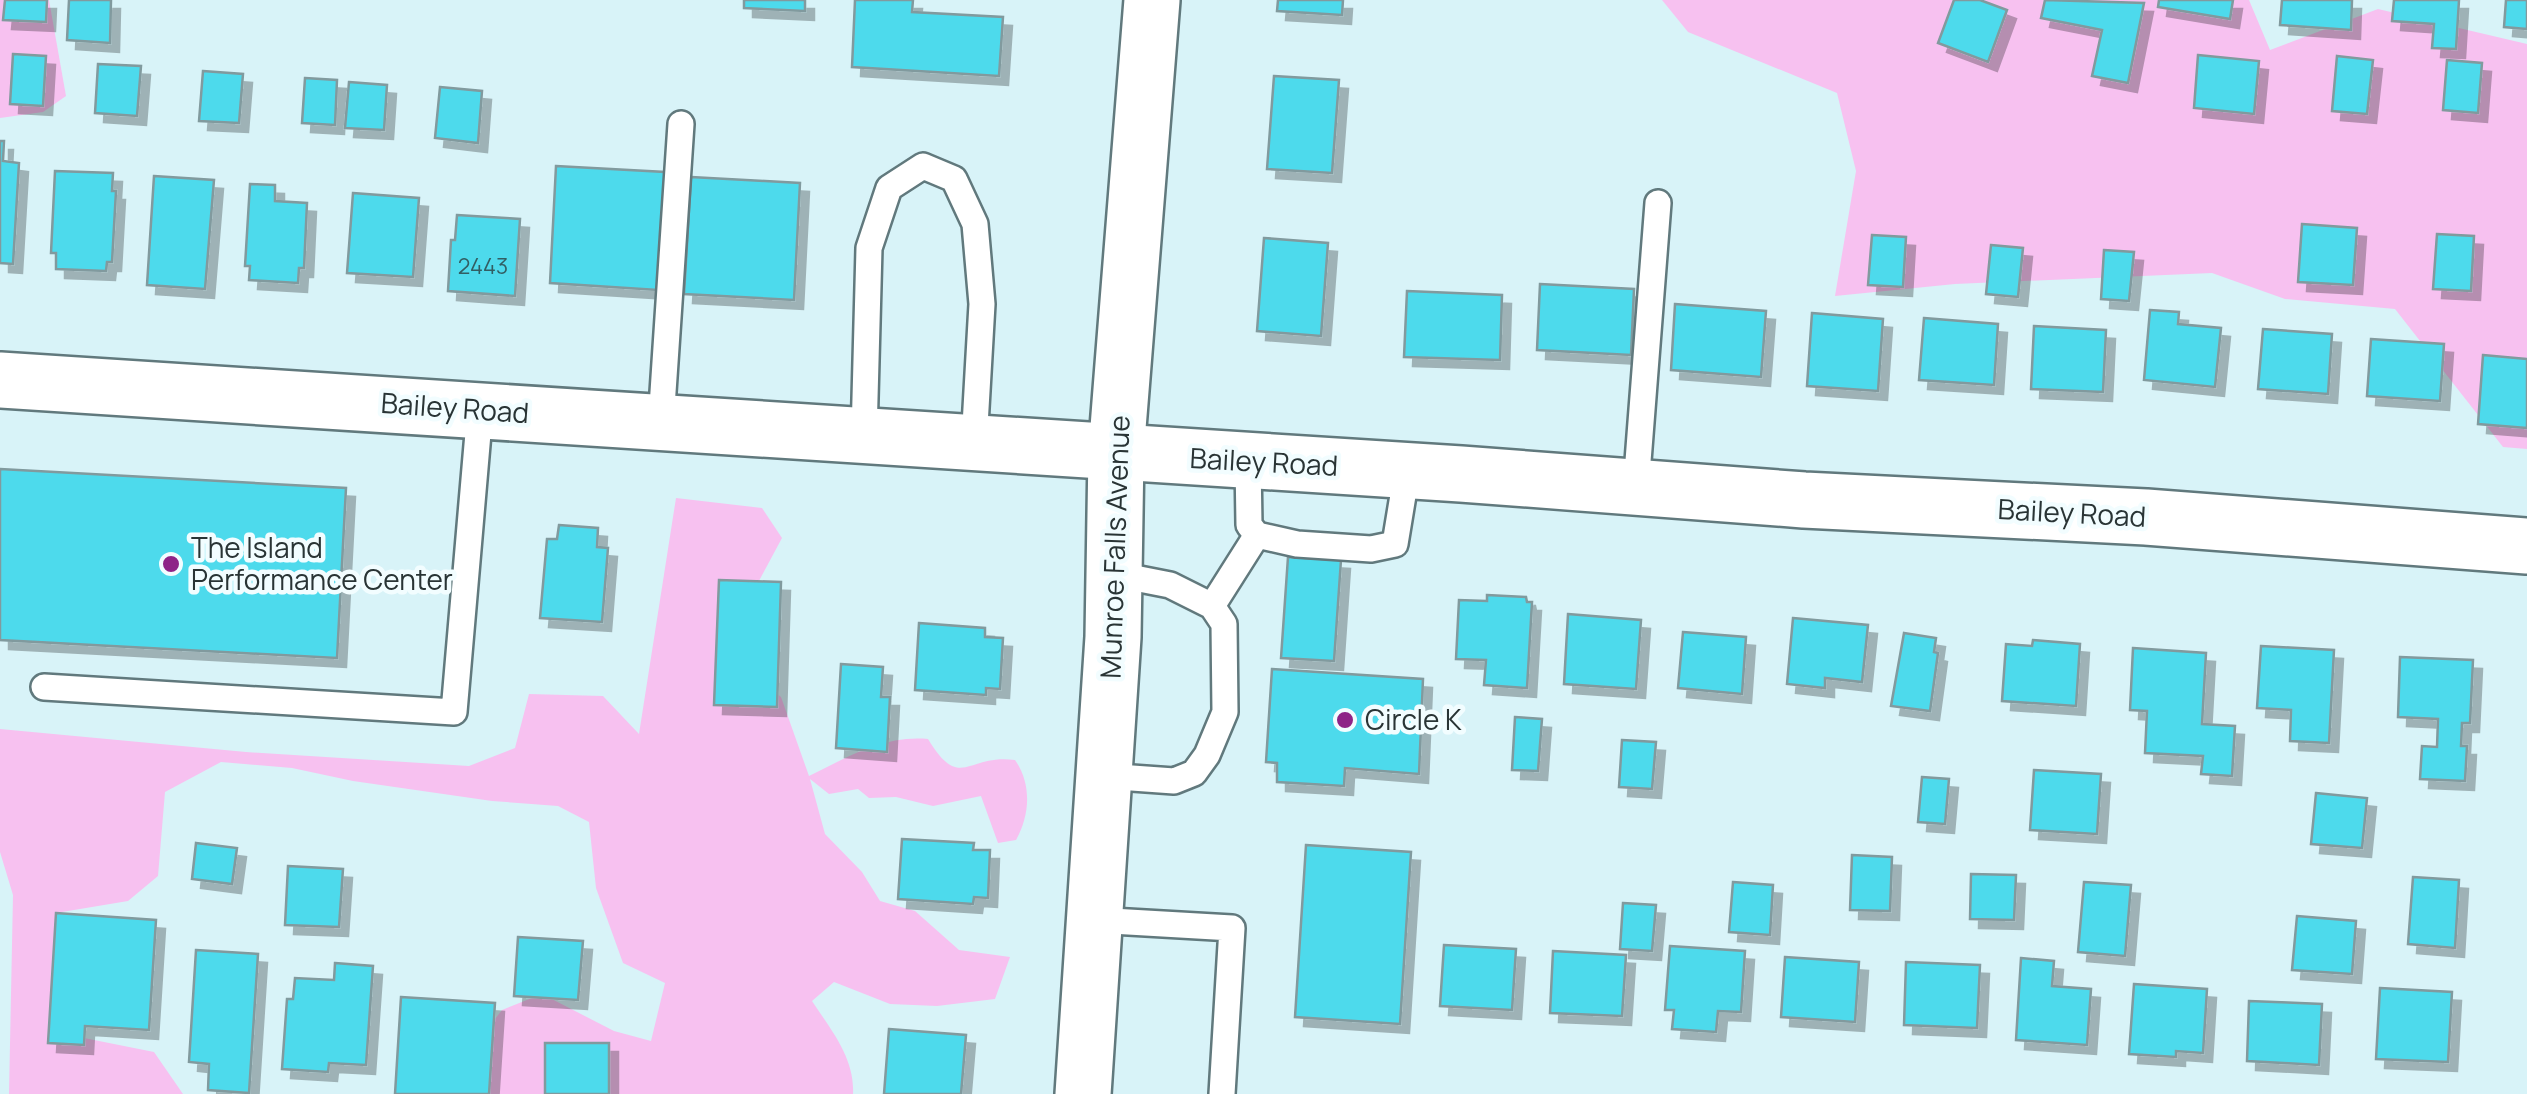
<svg xmlns="http://www.w3.org/2000/svg" width="2527" height="1094" font-family="Manrope,sans-serif">
<style>
.green{fill:#f7c1f0}
.building{fill:#4edaec;stroke:#819a9e;stroke-width:2.5;filter:url(#shadow)}
.lines{fill:none;stroke-linecap:round;stroke-linejoin:round}
.service-casing{stroke:#61797d;stroke-width:30}
.tertiary-casing{stroke:#61797d;stroke-width:60}
.service{stroke:#fff;stroke-width:25}
.tertiary{stroke:#fff;stroke-width:55}
.poi-dot{fill:#8e2387;stroke:#f2fdff;stroke-width:4}
.labels{text-anchor:middle;stroke-width:9;stroke-linejoin:round;paint-order:stroke}
.number-label{font-size:22px;fill:#325e63}
.street-label{font-size:28px;fill:#293435;stroke:#f2fdff}
.poi-label{font-size:28px;fill:#293435;stroke:#f2fdff;text-anchor:start}
</style>
<defs>
<filter id="shadow"><feDropShadow dx="9" dy="9" stdDeviation="0" flood-color="#0004"/></filter>
</defs>
<rect width="100%" height="100%" fill="#d8f3f8"/>
<g class="green">
<polygon points="0,0 49,0 66,96 43,112 0,118"/>
<polygon points="1662,0 2249,0 2270,50 2378,9 2527,44 2527,449 2503,447 2395,309 2285,299 2212,273 1955,284 1835,296 1856,171 1837,93 1688,32"/>
<path d="M 676,498 L 762,508 L 782,538 L 753,592 L 730,655 L 781,697 L 809,776 C 848,757 884,735 928,739 C 961,793 967,753 1015,760 C 1032,784 1030,815 1016,840 L 998,843 L 981,796 L 933,806 L 896,797 L 869,798 L 858,789 L 829,794 L 810,779 L 825,834 L 862,872 L 880,901 L 915,911 L 959,950 L 1010,957 L 995,999 L 937,1006 L 890,1004 L 834,982 L 812,1001 C 831,1030 855,1058 853,1094 L 484,1094 L 468,1054 L 502,1010 L 542,994 L 614,1031 L 651,1041 L 665,983 L 623,963 L 596,888 L 589,822 L 558,806 L 492,801 L 353,781 L 292,768 L 221,762 L 165,792 L 158,876 L 128,901 L 56,913 L 84,1038 L 154,1052 L 183,1094 L 9,1094 L 13,895 L 0,852 L 0,729 L 246,752 L 469,766 L 515,748 L 529,694 L 603,696 L 639,734 Z"/>
</g>
<g class="building">
<polygon points="5,0 47,0 46,22 3,20"/>
<polygon points="69,0 111,0 110,43 67,40"/>
<polygon points="744,0 805,0 805,11 744,8"/>
<polygon points="855,0 913,0 912,12 1003,17 999,76 852,67"/>
<polygon points="1278,0 1343,0 1342,15 1277,11"/>
<polygon points="1954,0 1980,0 2007,10 1988,62 1938,43"/>
<polygon points="2045,0 2144,3 2128,83 2092,76 2102,30 2041,18"/>
<polygon points="2159,0 2233,0 2230,19 2158,7"/>
<polygon points="2282,0 2352,0 2351,30 2280,25"/>
<polygon points="2394,0 2459,0 2456,49 2432,48 2434,24 2392,21"/>
<polygon points="2506,0 2527,0 2527,29 2504,27"/>
<polygon points="13,54 46,56 43,106 10,104"/>
<polygon points="2198,55 2259,61 2254,114 2194,108"/>
<polygon points="2337,56 2373,60 2367,114 2332,111"/>
<polygon points="2447,60 2482,63 2478,113 2443,110"/>
<polygon points="98,64 141,66 137,116 95,113"/>
<polygon points="203,71 243,74 239,123 199,121"/>
<polygon points="1274,76 1339,80 1332,173 1267,169"/>
<polygon points="305,78 337,80 335,125 302,123"/>
<polygon points="349,82 387,85 384,130 345,128"/>
<polygon points="440,87 482,91 478,143 435,138"/>
<polygon points="0,141 4,141 3,161 19,163 13,264 0,263"/>
<polygon points="556,166 665,172 658,290 550,283"/>
<polygon points="55,171 113,173 112,191 116,191 112,262 107,262 106,271 56,269 56,253 51,253"/>
<polygon points="154,176 214,180 205,289 147,285"/>
<polygon points="691,177 800,183 794,300 684,294"/>
<polygon points="250,184 275,185 275,201 307,203 304,268 299,268 298,283 249,280 250,266 245,266"/>
<polygon points="353,193 419,198 413,277 347,273"/>
<polygon points="457,215 520,219 515,296 448,291 451,240 455,240"/>
<polygon points="2302,224 2357,228 2353,285 2298,282"/>
<polygon points="2437,234 2474,236 2471,291 2433,289"/>
<polygon points="1872,235 1906,237 1903,287 1868,285"/>
<polygon points="1264,238 1328,243 1321,336 1257,331"/>
<polygon points="1991,245 2023,248 2018,297 1986,294"/>
<polygon points="2104,250 2134,252 2129,301 2101,299"/>
<polygon points="1540,284 1634,289 1631,355 1537,350"/>
<polygon points="1407,291 1502,295 1500,360 1404,357"/>
<polygon points="1675,304 1766,311 1761,377 1671,370"/>
<polygon points="2150,310 2179,312 2178,324 2221,328 2215,387 2144,380"/>
<polygon points="1812,313 1883,319 1878,391 1807,386"/>
<polygon points="1924,318 1998,324 1994,385 1919,380"/>
<polygon points="2034,326 2106,330 2103,392 2031,389"/>
<polygon points="2263,329 2332,334 2328,394 2258,389"/>
<polygon points="2371,339 2444,344 2440,401 2367,396"/>
<polygon points="2483,355 2527,359 2527,428 2478,424"/>
<polygon points="0,469 346,488 337,658 0,640"/>
<polygon points="559,525 598,528 597,547 608,548 602,622 540,618 547,539 557,539"/>
<polygon points="1288,557 1341,560 1334,661 1281,658"/>
<polygon points="719,580 781,582 777,707 714,705"/>
<polygon points="1487,595 1526,597 1527,602 1532,602 1527,688 1484,685 1486,660 1456,659 1459,600 1487,601"/>
<polygon points="1568,614 1641,620 1636,689 1564,684"/>
<polygon points="1793,618 1868,625 1862,682 1825,678 1825,688 1787,684"/>
<polygon points="919,623 985,628 985,637 1003,638 1000,689 986,688 986,695 915,690"/>
<polygon points="1683,632 1746,637 1742,694 1678,688"/>
<polygon points="1904,633 1936,638 1934,652 1938,653 1930,711 1891,706"/>
<polygon points="2033,640 2080,644 2076,706 2002,701 2006,644 2032,646"/>
<polygon points="2261,646 2334,650 2329,743 2290,741 2291,710 2257,708"/>
<polygon points="2133,648 2206,653 2202,724 2235,726 2232,776 2201,774 2203,756 2145,753 2147,711 2130,710"/>
<polygon points="2400,657 2473,660 2470,723 2462,723 2461,746 2467,746 2465,781 2420,779 2422,746 2437,747 2438,719 2398,717"/>
<polygon points="841,664 883,667 881,697 890,697 887,752 836,748"/>
<polygon points="1272,669 1423,679 1419,774 1345,768 1344,786 1277,782 1277,763 1266,762"/>
<polygon points="1515,717 1542,719 1538,771 1512,770"/>
<polygon points="1622,740 1656,742 1652,789 1619,787"/>
<polygon points="2034,770 2101,774 2097,834 2030,830"/>
<polygon points="1922,777 1949,779 1945,824 1918,822"/>
<polygon points="2316,793 2367,798 2362,848 2311,844"/>
<polygon points="902,839 974,843 973,850 990,850 988,898 974,897 973,904 898,899"/>
<polygon points="196,843 237,848 232,884 192,879"/>
<polygon points="1306,845 1411,852 1400,1024 1295,1017"/>
<polygon points="1852,855 1892,857 1890,911 1850,910"/>
<polygon points="288,866 343,869 339,927 285,925"/>
<polygon points="1971,874 2016,875 2014,920 1970,919"/>
<polygon points="2413,877 2459,880 2455,948 2408,944"/>
<polygon points="1733,882 1773,885 1770,935 1729,932"/>
<polygon points="2084,882 2131,885 2125,956 2078,952"/>
<polygon points="1623,903 1656,905 1652,951 1620,949"/>
<polygon points="56,913 156,920 149,1030 85,1026 84,1045 48,1043"/>
<polygon points="2297,916 2356,921 2352,974 2292,970"/>
<polygon points="518,937 583,941 578,1000 514,996"/>
<polygon points="1444,945 1516,949 1512,1010 1440,1006"/>
<polygon points="1670,946 1745,951 1741,1012 1718,1011 1716,1032 1672,1029 1674,1010 1665,1010"/>
<polygon points="196,950 258,954 249,1093 208,1090 209,1064 189,1062"/>
<polygon points="1553,951 1626,955 1622,1016 1550,1013"/>
<polygon points="1785,957 1859,962 1855,1022 1781,1017"/>
<polygon points="2021,958 2054,961 2052,986 2091,989 2087,1045 2016,1040"/>
<polygon points="1906,962 1980,965 1977,1028 1904,1025"/>
<polygon points="335,963 373,966 366,1065 329,1063 328,1072 282,1069 287,999 293,999 295,978 334,980"/>
<polygon points="2134,984 2207,989 2203,1053 2176,1051 2176,1057 2129,1054"/>
<polygon points="2380,988 2452,992 2448,1062 2376,1059"/>
<polygon points="401,997 495,1003 489,1094 395,1094"/>
<polygon points="2249,1001 2322,1004 2319,1065 2247,1061"/>
<polygon points="889,1029 966,1035 961,1094 884,1094"/>
<rect x="545" y="1043" width="64" height="51"/>
</g>
<g class="lines">
<defs>
<g id="service">
<polyline points="661,422 681,124"/>
<polyline points="864,436 869,248 889,188 923,166 954,179 975,224 982,304 974,443"/>
<polyline points="1248,461 1249,525 1257,535 1297,544 1371,549 1395,544 1407,471"/>
<polyline points="1636,487 1658,203"/>
<polyline points="1212,606 1257,535"/>
<polyline points="44,687 454,712 480,410"/>
<polyline points="1104,776 1174,781 1194,773 1207,755 1225,712 1224,624 1212,606 1170,585 1114,574"/>
<polyline points="1094,920 1232,928 1222,1094"/>
</g>
<g id="tertiary">
<polyline points="0,380 1461,474 1804,500 2146,517 2527,546"/>
<polyline points="1083,1094 1113,637 1116,453 1152,0"/>
</g>
</defs>
<use href="#service" class="service-casing"/>
<use href="#tertiary" class="tertiary-casing"/>
<use href="#service" class="service"/>
<use href="#tertiary" class="tertiary"/>
</g>
<g class="poi-dot">
<circle cx="171" cy="564" r="10"/>
<circle cx="1345" cy="720" r="10"/>
</g>
<g class="labels">
<g class="number-label">
<text x="483" y="274">2443</text>
</g>
<g class="street-label">
<text transform="translate(455 408) rotate(4)" y="10">Bailey Road</text>
<text transform="translate(1264 462) rotate(3)" y="10">Bailey Road</text>
<text transform="translate(2072 513) rotate(3)" y="10">Bailey Road</text>
<text transform="translate(1115 547) rotate(-88)" y="10">Munroe Falls Avenue</text>
</g>
<g class="poi-label">
<text x="191" y="558">The Island<tspan x="191" dy="32">Performance Center</tspan></text>
<text x="1365" y="730">Circle K</text>
</g>
</g>
</svg>
